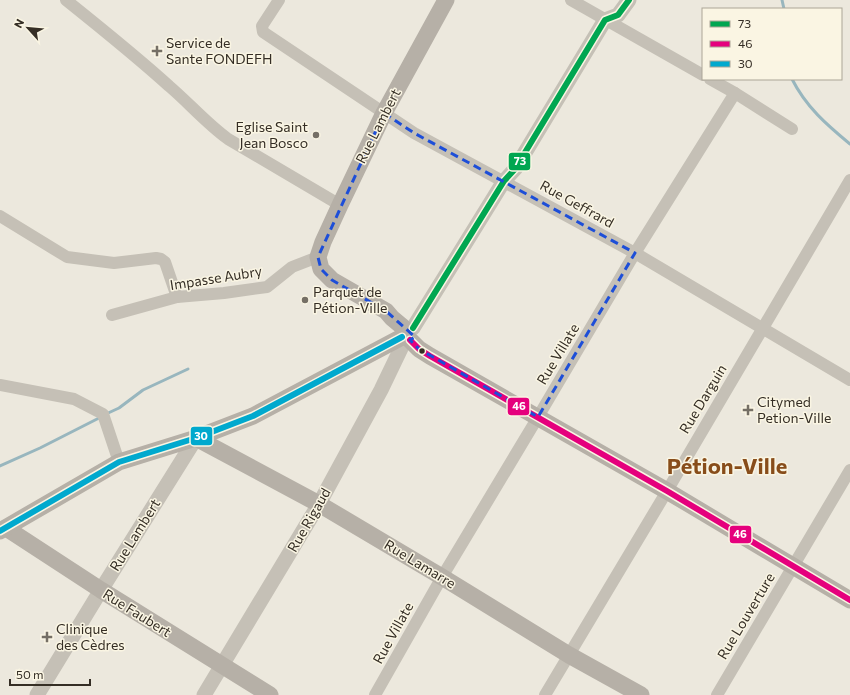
<svg xmlns="http://www.w3.org/2000/svg" width="850" height="695" font-family="Commissioner,sans-serif">
<style>
.lines{fill:none;stroke-linecap:round;stroke-linejoin:round}
.stream{stroke:#98b6be;stroke-width:3}
.minor{stroke:#c5c0b6;stroke-width:12}
.tertiary{stroke:#c5c0b6;stroke-width:15}
.secondary{stroke:#b6b0a7;stroke-width:17}
.bus-1-casing{stroke:#faf5e3;stroke-width:9}
.bus-2-casing{stroke:#faf5e3;stroke-width:9}
.bus-3-casing{stroke:#faf5e3;stroke-width:9}
.bus-1{stroke:#00a651;stroke-width:6}
.bus-2{stroke:#e5007d;stroke-width:6}
.bus-3{stroke:#00a9ce;stroke-width:6}
.marked{fill:none;stroke:#1d4ed8;stroke-width:3;stroke-dasharray:8 5;stroke-linejoin:round}
.poi-dot{fill:#756f65;stroke:#faf5e3;stroke-width:1.5}
.bus-dot{fill:#352e25;stroke:#faf5e3;stroke-width:1.5}
.labels{text-anchor:middle;stroke-width:3;stroke-linejoin:round;paint-order:stroke}
.poi-label{font-size:14px;fill:#352e25;stroke:#faf5e3;text-anchor:start}
.street-label{font-size:14px;fill:#352e25;stroke:#faf5e3}
.town-label{font-size:22px;font-weight:bold;fill:#884d1a;stroke:#faf5e3}
.line-badge{stroke:#faf5e3;stroke-width:1.5}
.badge-label{font-size:11px;text-anchor:middle;font-weight:bold;fill:#fff}
</style>
<rect width="100%" height="100%" fill="#ece8dd"/>
<g class="lines">
<g class="stream">
<polyline points="782,0 784,9"/>
<path d="M 792,79 C 806,107 827,125 850,144"/>
<polyline points="106,414 119,408 143,390 188,369"/>
<polyline points="0,466 40,448 101,417"/>
</g>
<g class="minor">
<path d="M 66,0 C 101,28 136,56 169,86 C 189,103 206,123 228,139 L 340,205"/>
<polyline points="279,0 262,26 263,32 414,133 635,253 850,380"/>
<polyline points="571,0 703,75"/>
<polyline points="710,79 735,93 792,129"/>
<polyline points="0,216 67,257 114,263 156,258 161,259 165,262 177,297"/>
<polyline points="112,315 177,297 224,293 267,287 292,267 318,257"/>
<polyline points="0,385 74,399 103,414 119,462"/>
<polyline points="375,695 442,577 538,417 635,253 735,93"/>
<polyline points="545,695 667,491 850,180"/>
<polyline points="717,695 850,470"/>
</g>
<g class="tertiary">
<polyline points="413,328 504,181 515,169 605,20 618,15 629,0"/>
<polyline points="37,695 101,590 196,438"/>
<polyline points="204,695 319,504 381,390 405,340"/>
</g>
<g class="secondary">
<polyline points="404,328 392,318 386,311 332,280 321,269 318,257 323,242 340,205 384,113 446,0"/>
<polyline points="410,340 419,349 430,356 667,491 850,600"/>
<polyline points="196,438 319,504 442,577 569,655 641,695"/>
<polyline points="6,528 101,590 270,695"/>
<polyline points="0,531 119,462 196,438 253,416 402,337"/>
</g>
<defs>
<polyline id="bus-1" points="413,328 504,181 515,169 605,20 618,15 629,0"/>
<polyline id="bus-2" points="410,340 419,349 430,356 667,491 850,600"/>
<polyline id="bus-3" points="0,531 119,462 196,438 253,416 402,337"/>
</defs>
<use href="#bus-1" class="bus-1-casing"/>
<use href="#bus-2" class="bus-2-casing"/>
<use href="#bus-3" class="bus-3-casing"/>
<use href="#bus-1" class="bus-1"/>
<use href="#bus-2" class="bus-2"/>
<use href="#bus-3" class="bus-3"/>
</g>
<path class="marked" d="M 384,113 L 414,133 L 635,253 L 538,417 L 419,349 L 410,340 L 415,337 L 386,311 L 332,280 L 321,269 L 318,257 Z"/>
<g class="poi-dot">
<path d="M155 45h4v4h4v4h-4v4h-4v-4h-4v-4h4z"/>
<circle cx="316" cy="135" r="4"/>
<circle cx="305" cy="300" r="4"/>
<path d="M746 404h4v4h4v4h-4v4h-4v-4h-4v-4h4z"/>
<path d="M45 631h4v4h4v4h-4v4h-4v-4h-4v-4h4z"/>
</g>
<circle class="bus-dot" cx="422" cy="351" r="3.5"/>
<g class="labels">
<g class="poi-label">
<text x="166" y="48">Service de<tspan x="166" dy="16">Sante FONDEFH</tspan></text>
<text x="308" y="132" text-anchor="end">Eglise Saint<tspan x="308" dy="16">Jean Bosco</tspan></text>
<text x="313" y="297">Parquet de<tspan x="313" dy="16">Pétion-Ville</tspan></text>
<text x="757" y="407">Citymed<tspan x="757" dy="16">Petion-Ville</tspan></text>
<text x="56" y="634">Clinique<tspan x="56" dy="16">des Cèdres</tspan></text>
</g>
<g class="street-label">
<text transform="translate(378 126) rotate(-63)" y="5">Rue Lambert</text>
<text transform="translate(577 204) rotate(29)" y="5">Rue Geffrard</text>
<text transform="translate(216 278) rotate(-9)" y="5">Impasse Aubry</text>
<text transform="translate(558 354) rotate(-59)" y="5">Rue Villate</text>
<text transform="translate(703 399) rotate(-59)" y="5">Rue Darguin</text>
<text transform="translate(309 520) rotate(-60)" y="5">Rue Rigaud</text>
<text transform="translate(135 535) rotate(-58)" y="5">Rue Lambert</text>
<text transform="translate(420 564) rotate(31)" y="5">Rue Lamarre</text>
<text transform="translate(137 613) rotate(32)" y="5">Rue Faubert</text>
<text transform="translate(746 616) rotate(-59)" y="5">Rue Louverture</text>
<text transform="translate(393 633) rotate(-61)" y="5">Rue Villate</text>
</g>
<g class="town-label">
<text x="727" y="474">Pétion-Ville</text>
</g>
</g>
<g class="line-badge">
<rect x="508" y="152" width="23" height="19" rx="4" fill="#00a651"/>
<rect x="507" y="397" width="23" height="19" rx="4" fill="#e5007d"/>
<rect x="190" y="426" width="23" height="20" rx="4" fill="#00a9ce"/>
<rect x="729" y="525" width="23" height="19" rx="4" fill="#e5007d"/>
</g>
<g class="badge-label">
<text x="520" y="165">73</text>
<text x="519" y="410">46</text>
<text x="201" y="440">30</text>
<text x="740" y="538">46</text>
</g>
<rect x="702" y="8" width="140" height="72" fill="#faf5e3" stroke="#aba597"/>
<rect x="710" y="21" width="20" height="6" fill="#00a651" stroke="#aba597"/>
<text x="738" y="28" font-size="12" fill="#352e25">73</text>
<rect x="710" y="41" width="20" height="6" fill="#e5007d" stroke="#aba597"/>
<text x="738" y="48" font-size="12" fill="#352e25">46</text>
<rect x="710" y="61" width="20" height="6" fill="#00a9ce" stroke="#aba597"/>
<text x="738" y="68" font-size="12" fill="#352e25">30</text>
<g transform="translate(28 28) rotate(297)" stroke="#faf5e3" stroke-width="3" paint-order="stroke">
<path d="M0-3L7 15L0 10L-7 15Z" fill="#352e25"/>
<text y="-6" font-size="11" font-weight="bold" text-anchor="middle" fill="#352e25">N</text>
</g>
<path d="M10 679v6h80v-6" fill="none" stroke="#352e25" stroke-width="2"/>
<text x="16" y="679" font-size="12" fill="#352e25" stroke="#faf5e3" stroke-width="3" paint-order="stroke">50 m</text>
</svg>
